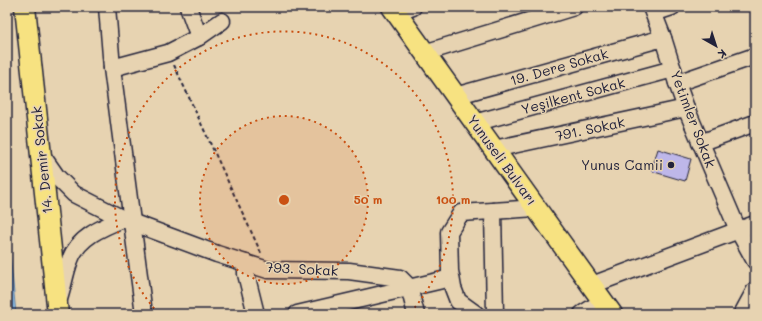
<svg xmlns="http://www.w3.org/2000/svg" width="762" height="321" font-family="Mali,sans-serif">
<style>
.water{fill:#8cbee8;stroke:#6280a3}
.building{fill:#beb7e9;stroke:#22223b}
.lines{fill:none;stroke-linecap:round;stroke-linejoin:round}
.minor-casing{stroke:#22223b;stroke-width:19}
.major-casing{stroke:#22223b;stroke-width:23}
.path{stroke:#22223b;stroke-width:2;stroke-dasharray:4 3;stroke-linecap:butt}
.minor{stroke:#e7d3b1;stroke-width:16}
.major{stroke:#f7e281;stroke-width:20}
.ring{fill:none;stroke:#ca5113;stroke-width:2;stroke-dasharray:2 4}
.poi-dot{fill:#22223b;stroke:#e7d3b1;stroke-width:1.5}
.labels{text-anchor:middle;stroke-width:3;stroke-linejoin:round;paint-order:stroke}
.street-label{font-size:14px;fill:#22223b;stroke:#e7d3b1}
.poi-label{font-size:14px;fill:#22223b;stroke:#e7d3b1;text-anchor:end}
.centre{fill:#ca5113;stroke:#e7d3b1;stroke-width:2}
.ring-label{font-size:12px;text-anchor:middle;font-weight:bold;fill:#ca5113;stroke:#e7d3b1;stroke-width:3;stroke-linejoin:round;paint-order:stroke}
</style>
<rect width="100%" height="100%" fill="#e7d3b1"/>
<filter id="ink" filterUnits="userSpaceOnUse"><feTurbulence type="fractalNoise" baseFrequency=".025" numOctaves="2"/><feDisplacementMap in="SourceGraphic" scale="8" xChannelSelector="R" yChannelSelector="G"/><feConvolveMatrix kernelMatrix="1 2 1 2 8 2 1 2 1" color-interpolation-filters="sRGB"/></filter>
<g filter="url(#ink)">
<polygon class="water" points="7,222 16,314 7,314"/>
<polygon class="building" points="658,149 691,159 685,181 651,171"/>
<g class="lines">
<defs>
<g id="minor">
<polyline points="107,7 112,68 144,314"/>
<polyline points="188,7 199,37"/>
<polyline points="651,7 663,38 677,83 686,108 738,230 755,261"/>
<polyline points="396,13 413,7"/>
<polyline points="654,13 672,7"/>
<polyline points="424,53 574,7"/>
<polyline points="112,68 168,53 199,37 222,21"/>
<polyline points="677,83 755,56"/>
<polyline points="455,96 663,38"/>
<polyline points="474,123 673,69"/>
<polyline points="700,143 755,123"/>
<polyline points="494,149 686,108"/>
<polyline points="41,154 57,177 74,194 123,219 217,254 268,270 349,271 400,278 409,287 416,314"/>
<polyline points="493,211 495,314"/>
<polyline points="246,263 246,274 256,314"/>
<polyline points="592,285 755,224"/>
<path d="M 58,302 C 63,288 65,273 70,260 C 78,237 103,227 123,219"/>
<polyline points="297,314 451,278"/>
<polyline points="476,314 458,301 453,288 450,271 449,232 461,213 536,208"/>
<polyline points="582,314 603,301"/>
<polyline points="742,314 755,290"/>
</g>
<g id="major">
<polyline points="25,7 58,314"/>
<polyline points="392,7 612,314"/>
</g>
</defs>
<use href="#minor" class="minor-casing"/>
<use href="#major" class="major-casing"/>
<polyline class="path" points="174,65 262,255"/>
<use href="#minor" class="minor"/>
<use href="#major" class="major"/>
</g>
</g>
<circle cx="284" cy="200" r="84" fill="#ca5113" fill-opacity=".12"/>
<g class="ring">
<circle cx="284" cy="200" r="84"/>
<path d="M158 313A169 169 0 1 1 410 313"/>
</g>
<circle class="poi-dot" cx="671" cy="165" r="4"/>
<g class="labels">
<g class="street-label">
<text transform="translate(559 67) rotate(-16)" y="5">19. Dere Sokak</text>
<text transform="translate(573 96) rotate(-15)" y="5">Yeşilkent Sokak</text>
<text transform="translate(693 119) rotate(69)" y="5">Yetimler Sokak</text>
<text transform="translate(590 129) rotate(-12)" y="5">791. Sokak</text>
<text transform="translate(42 160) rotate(-96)" y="5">14. Demir Sokak</text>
<text transform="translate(502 160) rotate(54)" y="5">Yunuseli Bulvarı</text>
<text transform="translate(302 269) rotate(3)" y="5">793. Sokak</text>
</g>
<g class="poi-label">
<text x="663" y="170">Yunus Camii</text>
</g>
</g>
<circle cx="284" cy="200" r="6" class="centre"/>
<g class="ring-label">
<text x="368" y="204">50 m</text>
<text x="453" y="204">100 m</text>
</g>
<rect width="762" height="321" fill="none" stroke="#e7d3b1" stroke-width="24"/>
<rect x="12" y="12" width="738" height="297" fill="none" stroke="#22223b" stroke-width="1.5" filter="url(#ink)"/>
<g transform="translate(716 46) rotate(141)" stroke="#e7d3b1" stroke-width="3" paint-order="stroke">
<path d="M0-3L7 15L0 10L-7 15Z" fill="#22223b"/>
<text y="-6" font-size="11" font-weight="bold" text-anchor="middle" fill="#22223b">K</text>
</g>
</svg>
